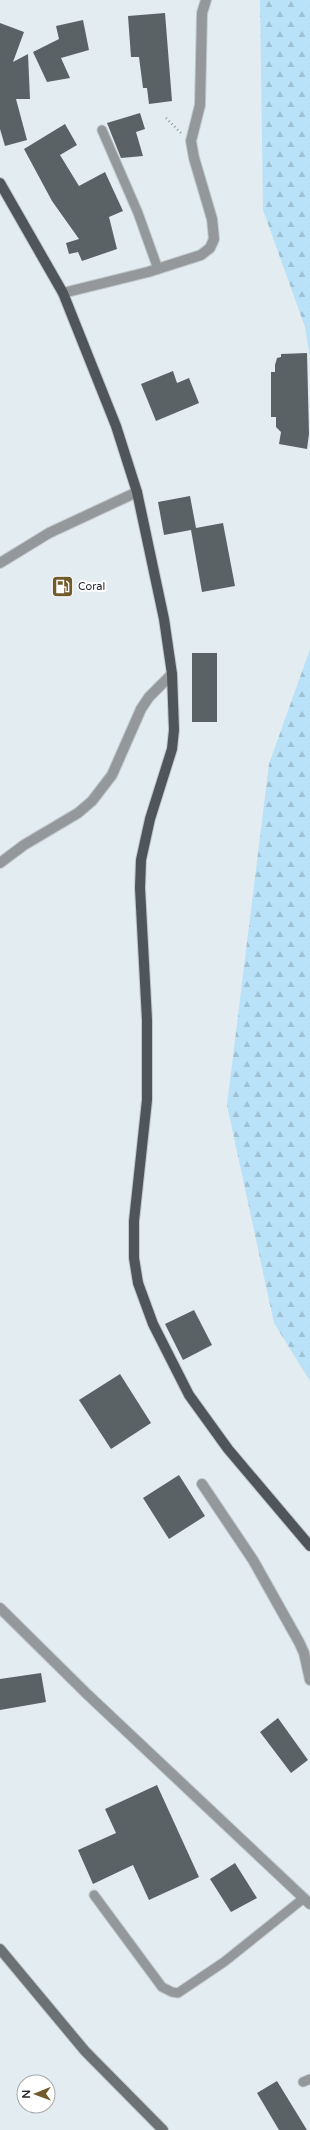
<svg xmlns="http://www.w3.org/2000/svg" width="310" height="2130" font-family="'Varela Round',sans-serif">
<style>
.forest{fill:url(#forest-firs)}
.building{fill:#5a6266}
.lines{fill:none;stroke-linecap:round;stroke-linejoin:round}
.service-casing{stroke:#c1c9cd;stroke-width:11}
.minor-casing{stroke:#c1c9cd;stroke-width:12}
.secondary-casing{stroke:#c1c9cd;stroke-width:12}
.primary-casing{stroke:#c1c9cd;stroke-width:12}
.path{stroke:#949a9e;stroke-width:2.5;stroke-dasharray:1 3;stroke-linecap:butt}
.service{stroke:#94989a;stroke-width:9}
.minor{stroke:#94989a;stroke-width:10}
.secondary{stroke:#6c7174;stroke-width:10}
.primary{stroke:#4f5559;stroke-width:10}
.labels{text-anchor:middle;stroke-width:4;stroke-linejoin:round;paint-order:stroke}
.poi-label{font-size:11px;fill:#25282a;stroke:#fff;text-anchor:start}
</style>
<defs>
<pattern id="forest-firs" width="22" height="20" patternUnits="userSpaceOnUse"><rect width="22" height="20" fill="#b9e1f7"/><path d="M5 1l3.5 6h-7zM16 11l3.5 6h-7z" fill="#9fc1d4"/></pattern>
</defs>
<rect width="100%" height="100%" fill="#e3ecf1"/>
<g class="forest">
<polygon points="260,0 310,0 310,357 305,327 263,210"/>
<polygon points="310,649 310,1381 274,1323 227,1105 269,764"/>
</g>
<g class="building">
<polygon points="165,13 172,101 149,104 147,88 143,88 139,57 131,57 128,16"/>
<polygon points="83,20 89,50 61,58 70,78 47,82 33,52 59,39 56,26"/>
<polygon points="0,23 24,32 13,62 28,54 30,99 16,99 27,140 5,146 0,129"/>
<polygon points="140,113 145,129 136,132 143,156 121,158 107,123"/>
<polygon points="65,124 77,145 60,155 79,186 105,172 123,211 109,217 117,249 82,261 78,252 69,254 66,243 79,239 52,201 24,149"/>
<polygon points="307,353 309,434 307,449 279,444 281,432 276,427 276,417 271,417 271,372 275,372 275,365 277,358 281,357 281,354"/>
<polygon points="173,371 177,383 189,378 199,403 156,421 141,384"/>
<polygon points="190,496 196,528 223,523 235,586 202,592 191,530 164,535 158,502"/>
<rect x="192" y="653" width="25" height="69"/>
<polygon points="194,1310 212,1345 183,1360 165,1324"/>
<polygon points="120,1374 151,1423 111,1449 79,1400"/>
<polygon points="179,1475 205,1516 169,1539 143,1498"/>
<polygon points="41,1673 46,1702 0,1710 0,1679"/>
<polygon points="278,1718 308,1760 291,1773 260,1732"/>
<polygon points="157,1785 199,1877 149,1900 133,1865 93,1884 78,1850 116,1833 105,1809"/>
<polygon points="235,1863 257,1898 231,1912 210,1879"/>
<polygon points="277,2081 307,2130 279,2130 257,2093"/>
</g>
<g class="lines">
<defs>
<g id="service">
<polyline points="102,130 138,213 158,269"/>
<polyline points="94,1895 162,1987 172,1992 178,1993 224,1962 304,1898"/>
<polyline points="303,2082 310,2079"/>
</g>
<g id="minor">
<polyline points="63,293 148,272 201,255 210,248 214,239 212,219 194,158 191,141 200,105 202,13 206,0"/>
<polyline points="0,563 49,533 137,492"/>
<polyline points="0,863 24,845 78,813 92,801 112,775 141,709 149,697 172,674"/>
<polyline points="202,1484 253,1560 299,1642 304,1653 310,1680"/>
<polyline points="0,1608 87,1694 310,1904"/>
</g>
<polyline id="secondary" points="0,1949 85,2051 163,2130"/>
<polyline id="primary" points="0,183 63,293 116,426 137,492 164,619 172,674 174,730 172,749 150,819 141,860 140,888 147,1020 147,1100 134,1221 134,1258 138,1283 153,1324 189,1395 228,1449 310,1546"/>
</defs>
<use href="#service" class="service-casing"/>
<use href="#minor" class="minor-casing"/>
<use href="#secondary" class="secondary-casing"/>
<use href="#primary" class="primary-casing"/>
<polyline class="path" points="166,118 181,133"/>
<use href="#service" class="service"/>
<use href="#minor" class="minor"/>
<use href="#secondary" class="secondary"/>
<use href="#primary" class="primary"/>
</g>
<defs>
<symbol id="fuel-square" viewBox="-11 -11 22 22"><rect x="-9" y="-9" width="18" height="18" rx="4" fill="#725b2b" stroke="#fff"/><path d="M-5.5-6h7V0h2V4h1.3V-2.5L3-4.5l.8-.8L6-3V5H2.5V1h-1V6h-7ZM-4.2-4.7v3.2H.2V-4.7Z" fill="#fff"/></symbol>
</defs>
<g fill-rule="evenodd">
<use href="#fuel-square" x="50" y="574" width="25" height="25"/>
</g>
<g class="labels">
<g class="poi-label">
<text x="78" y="590">Coral</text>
</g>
</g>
<g transform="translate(36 2094) rotate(269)"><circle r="19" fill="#ffffff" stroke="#a8a9aa"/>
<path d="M0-3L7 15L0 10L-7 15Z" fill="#725b2b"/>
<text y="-6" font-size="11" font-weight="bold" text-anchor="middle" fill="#25282a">N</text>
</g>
</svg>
